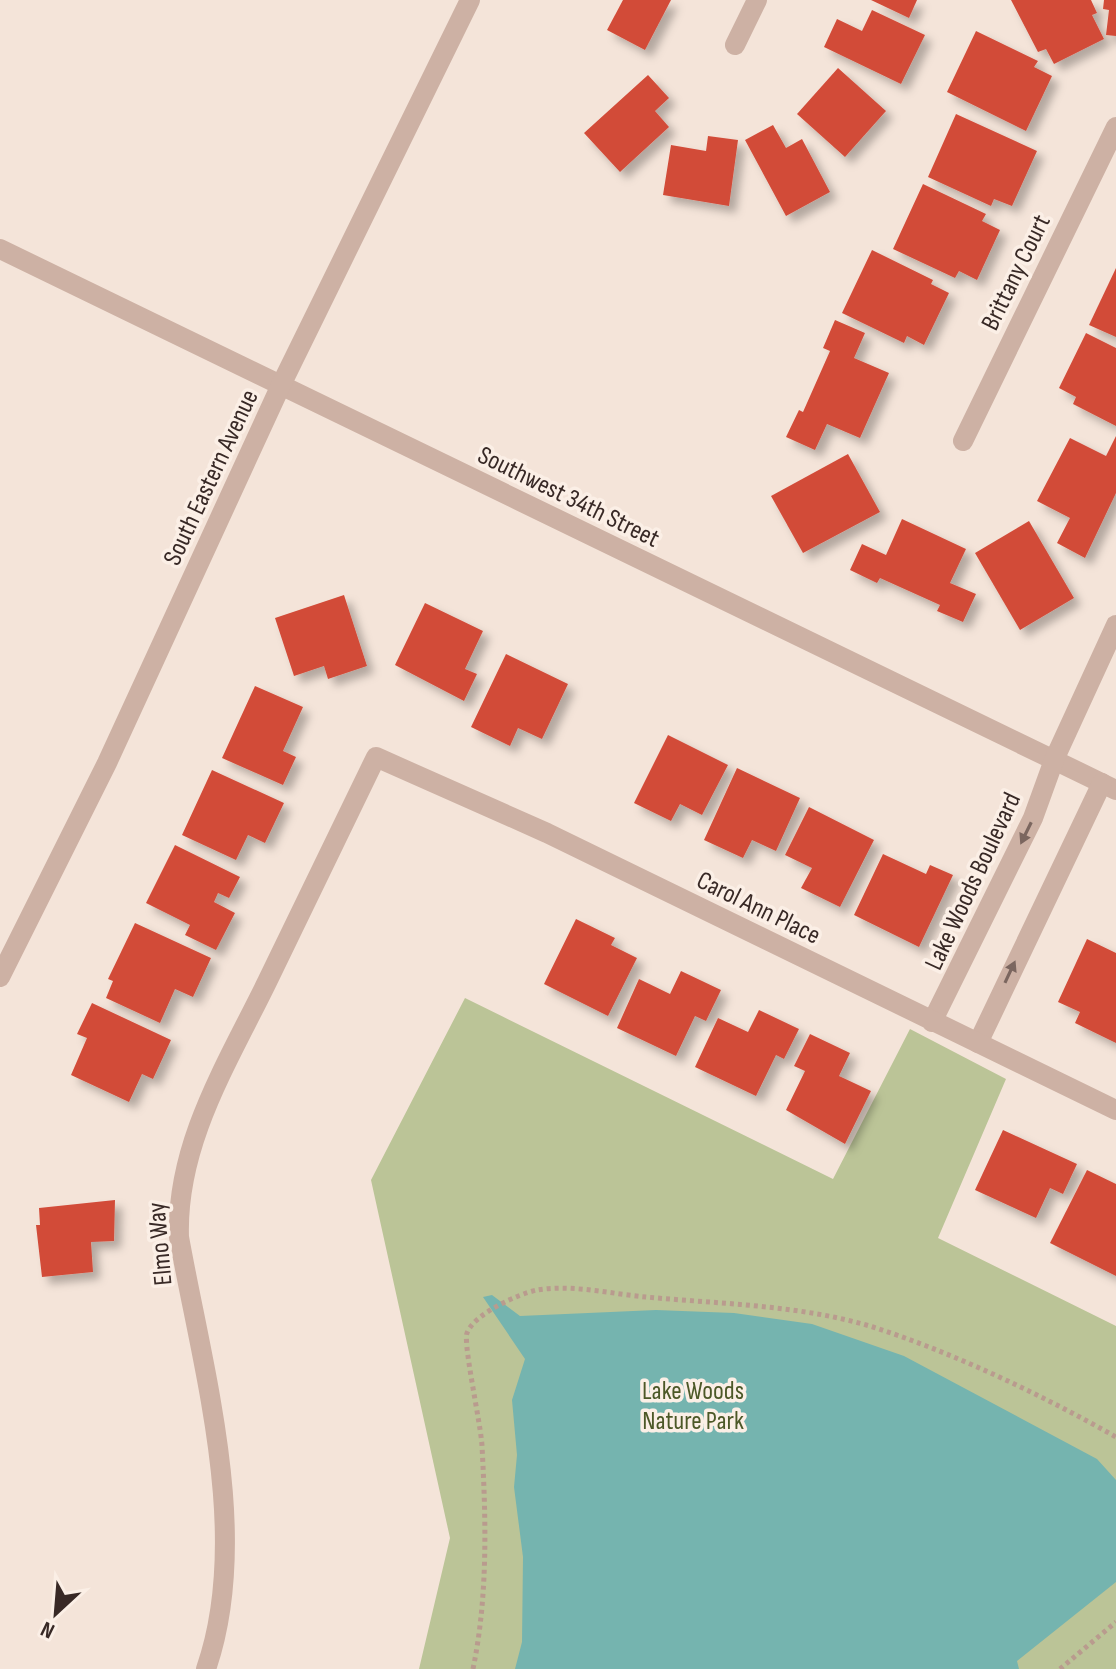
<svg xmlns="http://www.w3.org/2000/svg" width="1116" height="1669" font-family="'Sofia Sans Condensed',sans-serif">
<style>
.green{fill:#bbc497}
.water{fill:#75b4af}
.building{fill:#d24b39;filter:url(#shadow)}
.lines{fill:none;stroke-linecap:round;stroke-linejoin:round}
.path{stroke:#b99b8e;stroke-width:5;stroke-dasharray:4 4;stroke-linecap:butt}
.minor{stroke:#cdb1a4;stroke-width:20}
.oneway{fill:#7b665f}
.labels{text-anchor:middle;stroke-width:7;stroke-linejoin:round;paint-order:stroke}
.street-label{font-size:26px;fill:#382926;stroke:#fbefe6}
.park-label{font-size:26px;fill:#4c5827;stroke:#fbefe6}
</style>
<defs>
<filter id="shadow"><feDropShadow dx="7" dy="7" stdDeviation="4" flood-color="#0004"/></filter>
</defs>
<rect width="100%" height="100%" fill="#f4e4d9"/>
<polygon class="green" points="465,998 833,1179 910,1029 1006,1079 938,1238 1116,1326 1116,1669 419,1669 450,1538 371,1180"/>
<polygon class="water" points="492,1295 520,1316 656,1310 734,1313 812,1324 904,1356 1097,1459 1116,1480 1116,1582 1017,1661 1019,1669 515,1669 522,1642 523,1557 514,1487 517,1455 512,1400 525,1359 483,1297"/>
<g class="building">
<polygon points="623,0 671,0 645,50 607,30"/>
<polygon points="871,0 917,0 909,18"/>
<polygon points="1011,0 1091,0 1097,13 1092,15 1104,39 1054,64 1046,49 1038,52"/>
<polygon points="1104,0 1116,0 1116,36 1106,35 1109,10 1103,9"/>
<polygon points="872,10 925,35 901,84 824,47 837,19 862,31"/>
<polygon points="976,31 1038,61 1034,67 1052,76 1026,131 947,92"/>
<polygon points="838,68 886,111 845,157 797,114"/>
<polygon points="648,75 669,98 655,111 669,127 620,172 584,133"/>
<polygon points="956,114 1037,151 1012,206 994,199 991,206 928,177"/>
<polygon points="773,125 786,148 802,139 830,192 786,216 745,140"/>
<polygon points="708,136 738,140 729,206 663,195 671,145 706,151"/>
<polygon points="923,184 986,214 982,221 1000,230 977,280 959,271 955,278 893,249"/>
<polygon points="872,250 933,280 931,284 949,293 924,345 907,336 904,343 842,313"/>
<polygon points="1116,268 1116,337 1089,325"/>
<polygon points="835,320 865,333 854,358 889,373 860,438 827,424 815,450 786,437 799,410 803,412 830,351 823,348"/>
<polygon points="1086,333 1116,348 1116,426 1073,404 1076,397 1059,388"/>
<polygon points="1116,436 1116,493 1085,558 1057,543 1070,518 1037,501 1070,438 1106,456"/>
<polygon points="848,454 880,512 803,553 771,496"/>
<polygon points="902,519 966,549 950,583 976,594 963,622 937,611 940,605 880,578 877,583 850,570 862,544 886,555"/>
<polygon points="1029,521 1074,598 1020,630 975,553"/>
<polygon points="344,595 367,666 328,679 324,666 294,676 275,618"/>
<polygon points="425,603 483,631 465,669 477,674 464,701 395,665"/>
<polygon points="506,654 568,684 542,739 518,728 510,746 471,727"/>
<polygon points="255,686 303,707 283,751 296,757 283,785 222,758"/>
<polygon points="668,735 728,765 702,815 680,804 671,821 634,803"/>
<polygon points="737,768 800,798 776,851 752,840 743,858 704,840"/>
<polygon points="212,770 284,803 265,843 248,835 236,860 182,835"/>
<polygon points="809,807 874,840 840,907 801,888 812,868 785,855"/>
<polygon points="175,845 240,877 229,898 218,893 214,902 235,913 216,950 185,935 190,925 146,903"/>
<polygon points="883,854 926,874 930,865 953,875 919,947 854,915"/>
<polygon points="576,919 615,938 611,945 637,958 608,1016 544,984"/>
<polygon points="135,923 211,958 193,997 175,989 160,1023 106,998 113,981 108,979"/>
<polygon points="1087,939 1116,953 1116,1043 1075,1023 1080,1012 1058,1002"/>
<polygon points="681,971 721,990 706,1021 695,1016 676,1056 617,1028 639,979 670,994"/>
<polygon points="92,1003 171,1040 153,1079 142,1074 129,1102 71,1075 87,1038 77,1034"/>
<polygon points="759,1010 799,1029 784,1059 776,1055 756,1096 695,1067 718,1018 748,1032"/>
<polygon points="810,1034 850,1053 839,1076 871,1091 845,1144 786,1110 805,1071 794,1066"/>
<polygon points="1003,1130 1077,1164 1063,1194 1050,1188 1036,1218 975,1190"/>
<polygon points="1087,1170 1116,1184 1116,1276 1050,1243"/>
<polygon points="115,1200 114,1241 91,1242 93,1272 42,1277 36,1225 40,1225 39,1208"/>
</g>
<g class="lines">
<g class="path">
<path d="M 473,1669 C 488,1596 486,1521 482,1446 C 481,1425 463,1344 467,1333 C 474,1314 518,1294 537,1290 C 571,1284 612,1294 646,1297 C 721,1304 801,1305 873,1327 C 954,1353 1042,1395 1116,1437"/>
<polyline points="1060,1669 1116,1622"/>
</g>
<g class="minor">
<polyline points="735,45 757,0"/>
<polyline points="0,249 1116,790"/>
<polyline points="963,441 1116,127"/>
<polyline points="0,977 107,763 281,385 470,0"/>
<polyline points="932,1022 1033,818 1054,760 1116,625"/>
<polyline points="978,1043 1102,783"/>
<path d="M 206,1669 C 252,1536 203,1371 179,1237 C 176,1144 227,1064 267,982 C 303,907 339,832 376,757 L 547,833 L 1116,1110"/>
</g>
</g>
<defs><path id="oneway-solid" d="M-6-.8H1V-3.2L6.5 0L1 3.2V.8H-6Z" transform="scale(2)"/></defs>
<g class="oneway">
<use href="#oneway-solid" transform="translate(1026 833) rotate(116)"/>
<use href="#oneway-solid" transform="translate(1010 972) rotate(-65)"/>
</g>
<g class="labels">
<g class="street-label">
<text transform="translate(1015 272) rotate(-64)" y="9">Brittany Court</text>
<text transform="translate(210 477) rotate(-65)" y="9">South Eastern Avenue</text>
<text transform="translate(569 496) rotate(26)" y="9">Southwest 34th Street</text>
<text transform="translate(972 881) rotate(-65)" y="9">Lake Woods Boulevard</text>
<text transform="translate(759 907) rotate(26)" y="9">Carol Ann Place</text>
<text transform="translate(159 1244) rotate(-95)" y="9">Elmo Way</text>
</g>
<g class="park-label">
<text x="693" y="1399">Lake Woods<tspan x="693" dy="30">Nature Park</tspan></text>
</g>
</g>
<g transform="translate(56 1613) rotate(206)" stroke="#fbefe6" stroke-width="6" paint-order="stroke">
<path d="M0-6L14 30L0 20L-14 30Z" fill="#382926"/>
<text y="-12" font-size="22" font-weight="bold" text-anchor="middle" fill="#382926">N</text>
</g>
</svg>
